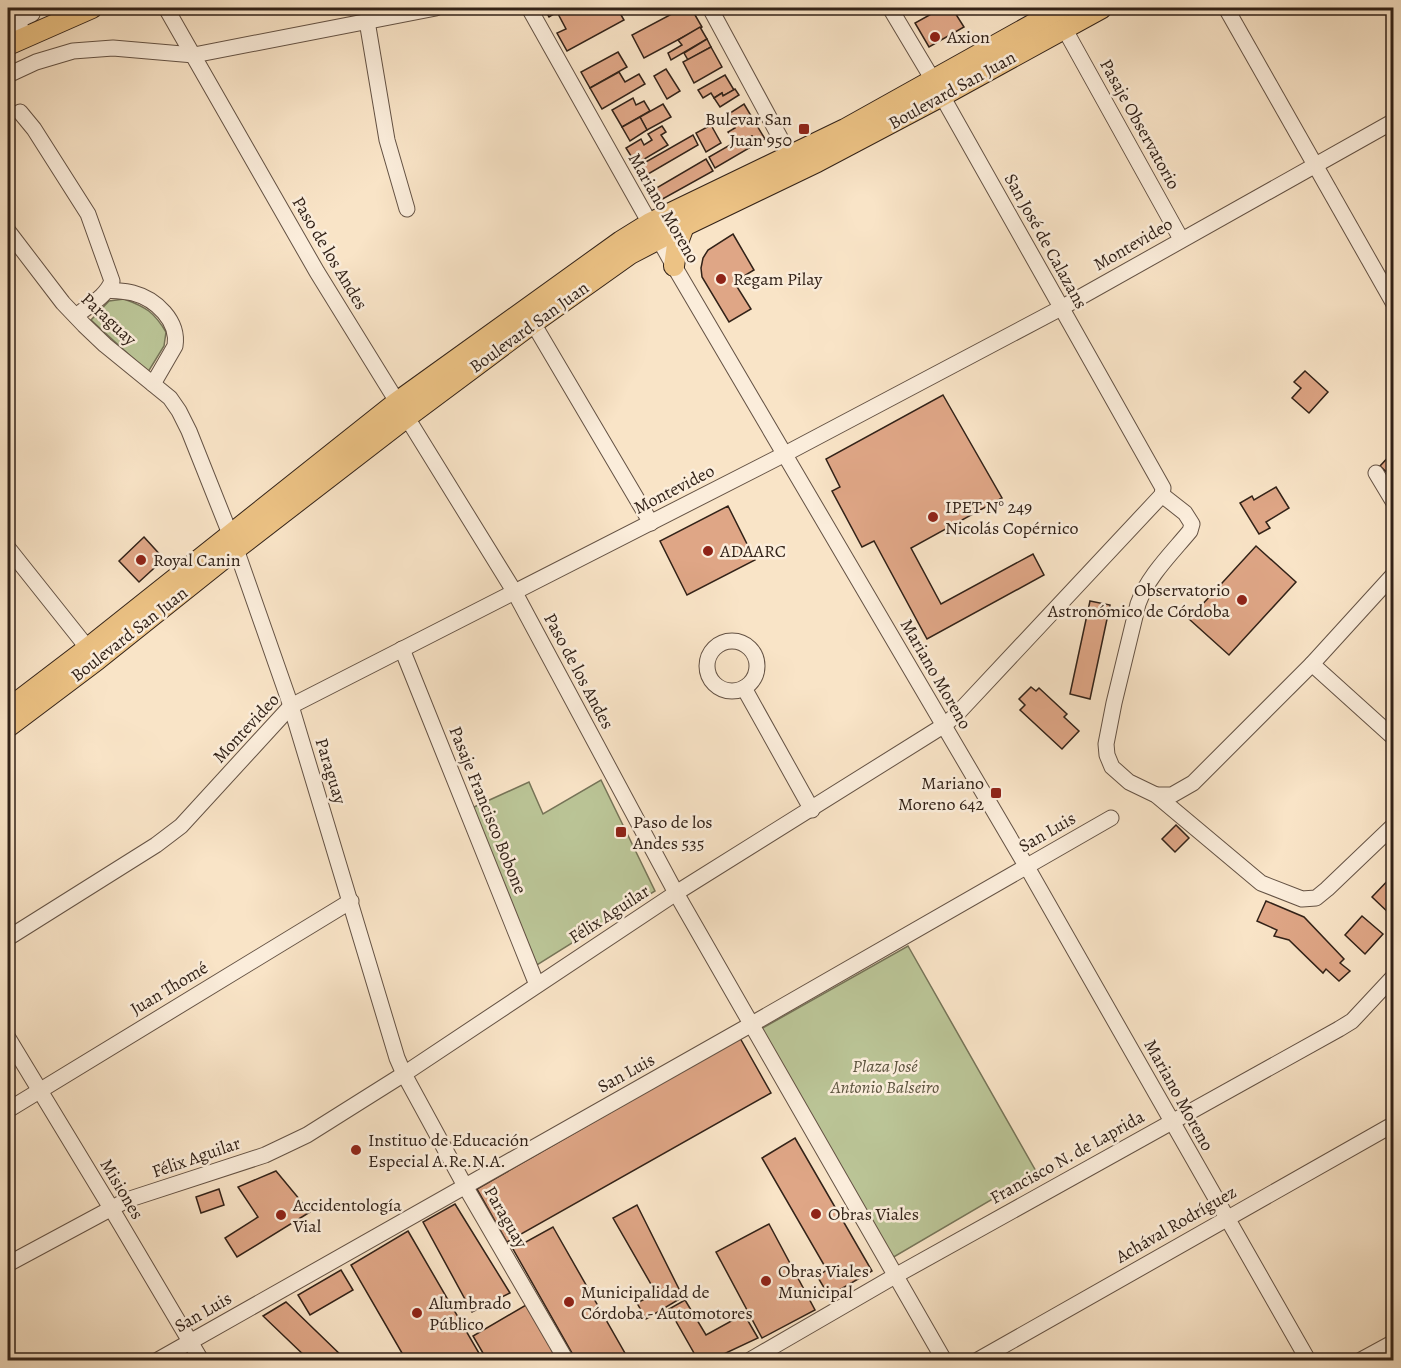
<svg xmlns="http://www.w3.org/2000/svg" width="1401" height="1368" font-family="Alegreya,serif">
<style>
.green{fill:#bbc597;stroke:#767458;stroke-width:1.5}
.building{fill:#dfa686;stroke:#322218;stroke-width:1.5}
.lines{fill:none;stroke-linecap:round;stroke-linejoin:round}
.minor-casing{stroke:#645244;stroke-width:17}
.major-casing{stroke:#322218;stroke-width:22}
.minor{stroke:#fbeddb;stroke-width:15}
.major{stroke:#ecc284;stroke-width:20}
.poi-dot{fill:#8f2418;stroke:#fbeddb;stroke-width:2}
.labels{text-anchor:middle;stroke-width:5;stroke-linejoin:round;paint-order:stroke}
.poi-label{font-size:18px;fill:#322218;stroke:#fbeddb;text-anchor:start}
.street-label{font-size:18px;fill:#322218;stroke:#fbeddb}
.park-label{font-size:18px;font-style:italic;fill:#5b533e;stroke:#fbeddb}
</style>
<rect width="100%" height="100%" fill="#f9e4c7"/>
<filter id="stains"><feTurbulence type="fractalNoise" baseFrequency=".00333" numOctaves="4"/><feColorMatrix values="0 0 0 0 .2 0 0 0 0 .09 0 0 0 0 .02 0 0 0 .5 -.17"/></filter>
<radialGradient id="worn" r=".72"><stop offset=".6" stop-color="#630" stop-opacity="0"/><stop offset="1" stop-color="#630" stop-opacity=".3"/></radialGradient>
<g class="green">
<path d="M 124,299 C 146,307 154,312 166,332 L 164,346 L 148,372 L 91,320 L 109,301 Z"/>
<polygon points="601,780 655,891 537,965 472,808 529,782 543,814"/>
<polygon points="908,946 1037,1173 892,1258 761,1029"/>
</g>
<g class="building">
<polygon points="544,8 577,8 578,9 581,8 599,8 602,13 612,8 617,8 624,20 567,51 557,33 566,29 557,12 549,17"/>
<polygon points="683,8 691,8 702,27 644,58 632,35"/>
<polygon points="942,8 952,8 964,27 929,47 915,23"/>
<polygon points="700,27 707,39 671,60 668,53 682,45 678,40"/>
<polygon points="707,39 711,47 688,60 684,53"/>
<polygon points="711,47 722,67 694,83 683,62"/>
<polygon points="618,52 627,67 590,88 581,72"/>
<polygon points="666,69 680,91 667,99 654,76"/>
<polygon points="619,72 625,82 639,74 645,84 602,109 590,88"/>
<polygon points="725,75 734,90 723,96 722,93 714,98 711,93 703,98 698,90"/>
<polygon points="735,89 739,95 720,107 714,98 722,93 723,96"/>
<polygon points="633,98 636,105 644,101 650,111 622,127 612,110"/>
<polygon points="663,104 671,117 647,130 640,117"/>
<polygon points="744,104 765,139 756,144 752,136 736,145 728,132 735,128 727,115"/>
<polygon points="640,117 647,130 630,141 622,127"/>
<polygon points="711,125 721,143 706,152 696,133"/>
<polygon points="662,126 666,132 661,135 668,145 636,164 626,148 641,139 644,145 652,140 648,134"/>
<polygon points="693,135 698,145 643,177 637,167"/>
<polygon points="752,136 756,144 715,168 709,157 735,142 736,145"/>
<polygon points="706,159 713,171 659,201 653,190"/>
<polygon points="733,234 754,270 734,282 751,309 729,322 702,277 701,268 703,258 708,250"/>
<polygon points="1305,371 1328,392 1309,413 1292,398 1301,388 1294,382"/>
<polygon points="943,395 1002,498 911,548 941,604 1033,554 1044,575 927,639 874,541 862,547 832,491 840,487 826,459"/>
<polygon points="1394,451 1394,479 1380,466"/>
<polygon points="1276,487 1289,508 1266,522 1270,528 1259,534 1240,503 1252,496 1254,500"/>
<polygon points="728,506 755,560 687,595 660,541"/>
<polygon points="144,537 164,559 139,582 119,561"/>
<polygon points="1256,546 1296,582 1229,655 1189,619"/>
<polygon points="1090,601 1110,605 1090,699 1070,694"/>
<polygon points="1031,687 1036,691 1039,688 1067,714 1064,717 1079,731 1062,749 1020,710 1025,705 1019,699"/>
<polygon points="1176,825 1189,838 1175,852 1162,839"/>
<polygon points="1394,874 1394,914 1392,916 1372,897"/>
<polygon points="1266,901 1304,917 1344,959 1340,963 1350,971 1339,981 1326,969 1323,973 1289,940 1274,936 1277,930 1257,921"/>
<polygon points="1362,916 1383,934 1365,954 1345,935"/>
<polygon points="740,1038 771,1093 507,1242 477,1189"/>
<polygon points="795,1138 872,1271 829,1296 817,1276 827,1270 762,1158"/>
<polygon points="276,1171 310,1212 237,1257 225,1238 258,1217 238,1187"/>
<polygon points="219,1189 224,1205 201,1213 196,1197"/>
<polygon points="455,1204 510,1293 472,1312 423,1222"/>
<polygon points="637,1205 683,1297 646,1319 637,1303 656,1293 613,1218"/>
<polygon points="769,1224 815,1310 762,1338 716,1252"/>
<polygon points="553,1227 626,1355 616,1360 576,1360 513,1249"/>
<polygon points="408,1231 483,1360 406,1360 351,1265"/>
<polygon points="341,1270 353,1290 310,1315 298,1295"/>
<polygon points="685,1300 706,1335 744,1314 758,1338 711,1360 698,1360 669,1309"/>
<polygon points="286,1302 346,1360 309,1360 263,1316"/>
<polygon points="526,1305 558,1360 487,1360 473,1336"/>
</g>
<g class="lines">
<defs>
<g id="minor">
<polyline points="16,8 23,38"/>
<polyline points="166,8 317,272 514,591 676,893 944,1360"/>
<polyline points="529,8 674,266 1031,874 1308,1360"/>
<polyline points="710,8 790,156"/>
<polyline points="890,8 933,80 1163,488 1162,495"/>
<polyline points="1226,8 1394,304"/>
<polyline points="19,20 32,14 30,8"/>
<polyline points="367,21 387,140 407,209"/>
<polyline points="1064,28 1181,239"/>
<polyline points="8,75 36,62 73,51 113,48 194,55 436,8"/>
<path d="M 20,112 L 34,129 L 88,214 L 112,281 C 106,297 89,305 76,316"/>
<polyline points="8,231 63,303 84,325 105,345 170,398 179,411 189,431 236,549 291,706 397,1058 404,1074 465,1186 566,1360"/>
<path d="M 109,290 C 117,291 125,291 133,293 C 156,299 179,321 175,346 L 153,384"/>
<polyline points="533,323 651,523"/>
<polyline points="1376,473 1394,503"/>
<path d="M 1162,495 L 1185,513 L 1192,524 L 1190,531 C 1171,554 1148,576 1138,604 L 1114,703 L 1106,744 L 1107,755 L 1112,767 L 1129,782 L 1156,795 L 1261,883 L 1302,899 L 1316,898 L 1327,889 L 1394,825"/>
<polyline points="8,548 94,656"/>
<circle cx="732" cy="666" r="25"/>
<polyline points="402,649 537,985"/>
<polyline points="1312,664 1394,738"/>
<polyline points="744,688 812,810"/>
<polyline points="1156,795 1172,795 1193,783 1312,664 1394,574"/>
<polyline points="8,938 156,845 181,826 291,706 785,454 1061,308 1394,121"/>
<polyline points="8,1038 111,1208 201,1360"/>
<polyline points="8,1110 351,901"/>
<polyline points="8,1264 127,1200 265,1155 307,1135 404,1074 676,893 943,726 956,715 1162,495"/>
<polyline points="158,1360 752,1024 1111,818"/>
<polyline points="750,1360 895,1276 1339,1029 1352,1021 1394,976"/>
<polyline points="978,1360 1394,1124"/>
<polyline points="1361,1360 1394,1342"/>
</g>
<g id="major">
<polyline points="8,45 92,8"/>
<polyline points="674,266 677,245 684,226"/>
<polyline points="8,709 88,648 397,402 621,241 650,223 845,129 1062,8"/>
<polyline points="8,727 97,660 236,549 407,417 533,323 630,254 684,226 817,162 942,96 1102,8"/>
</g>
</defs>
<use href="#minor" class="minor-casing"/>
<use href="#major" class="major-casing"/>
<use href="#minor" class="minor"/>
<use href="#major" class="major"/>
</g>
<g class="poi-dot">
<circle cx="935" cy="37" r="6"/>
<rect x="798" y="123" width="12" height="12" rx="3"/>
<circle cx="721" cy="279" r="6"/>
<circle cx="933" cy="517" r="6"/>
<circle cx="708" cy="551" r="6"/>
<circle cx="141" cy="560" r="6"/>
<circle cx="1242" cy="600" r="6"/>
<rect x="990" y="787" width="12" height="12" rx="3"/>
<rect x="615" y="826" width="12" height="12" rx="3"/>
<circle cx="356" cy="1150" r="6"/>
<circle cx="816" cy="1214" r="6"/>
<circle cx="281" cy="1215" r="6"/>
<circle cx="766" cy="1281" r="6"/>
<circle cx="569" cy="1302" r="6"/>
<circle cx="417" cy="1313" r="6"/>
</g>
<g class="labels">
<g class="poi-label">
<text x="947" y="43">Axion</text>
<text x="792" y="125" text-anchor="end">Bulevar San<tspan x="792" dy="21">Juan 950</tspan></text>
<text x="733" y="285">Regam Pilay</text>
<text x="945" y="513">IPET N° 249<tspan x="945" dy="21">Nicolás Copérnico</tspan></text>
<text x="720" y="557">ADAARC</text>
<text x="153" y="566">Royal Canin</text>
<text x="1230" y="596" text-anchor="end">Observatorio<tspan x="1230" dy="21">Astronómico de Córdoba</tspan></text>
<text x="984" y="789" text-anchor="end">Mariano<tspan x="984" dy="21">Moreno 642</tspan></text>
<text x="633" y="828">Paso de los<tspan x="633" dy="21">Andes 535</tspan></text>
<text x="368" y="1146">Instituo de Educación<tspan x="368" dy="21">Especial A.Re.N.A.</tspan></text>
<text x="293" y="1211">Accidentología<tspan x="293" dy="21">Vial</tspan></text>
<text x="828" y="1220">Obras Viales</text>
<text x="778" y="1277">Obras Viales<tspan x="778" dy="21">Municipal</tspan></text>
<text x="581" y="1298">Municipalidad de<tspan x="581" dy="21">Córdoba - Automotores</tspan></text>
<text x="429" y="1309">Alumbrado<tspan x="429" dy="21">Público</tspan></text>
</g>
<g class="street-label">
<text transform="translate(952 90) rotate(-29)" y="6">Boulevard San Juan</text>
<text transform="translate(1140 124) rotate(61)" y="6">Pasaje Observatorio</text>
<text transform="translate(664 208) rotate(60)" y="6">Mariano Moreno</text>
<text transform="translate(1046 241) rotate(61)" y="6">San José de Calazans</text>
<text transform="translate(1133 244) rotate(-30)" y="6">Montevideo</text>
<text transform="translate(330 253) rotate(59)" y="6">Paso de los Andes</text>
<text transform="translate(109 319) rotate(43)" y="6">Paraguay</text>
<text transform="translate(529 327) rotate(-36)" y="6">Boulevard San Juan</text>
<text transform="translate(674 489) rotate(-27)" y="6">Montevideo</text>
<text transform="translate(129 634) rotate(-38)" y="6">Boulevard San Juan</text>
<text transform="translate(579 671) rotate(62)" y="6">Paso de los Andes</text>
<text transform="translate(936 674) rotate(60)" y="6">Mariano Moreno</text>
<text transform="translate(246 728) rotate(-47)" y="6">Montevideo</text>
<text transform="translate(331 771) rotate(73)" y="6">Paraguay</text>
<text transform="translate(488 810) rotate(68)" y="6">Pasaje Francisco Bobone</text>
<text transform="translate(1047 832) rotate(-30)" y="6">San Luis</text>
<text transform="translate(609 914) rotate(-33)" y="6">Félix Aguilar</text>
<text transform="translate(169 988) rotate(-31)" y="6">Juan Thomé</text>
<text transform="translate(626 1073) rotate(-29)" y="6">San Luis</text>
<text transform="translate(1179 1095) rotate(61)" y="6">Mariano Moreno</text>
<text transform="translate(196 1157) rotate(-19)" y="6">Félix Aguilar</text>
<text transform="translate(1067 1157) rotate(-29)" y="6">Francisco N. de Laprida</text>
<text transform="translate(122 1189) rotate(59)" y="6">Misiones</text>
<text transform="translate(506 1217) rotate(60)" y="6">Paraguay</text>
<text transform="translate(1176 1224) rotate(-30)" y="6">Achával Rodríguez</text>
<text transform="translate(203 1312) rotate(-30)" y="6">San Luis</text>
</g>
<g class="park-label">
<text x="885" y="1072">Plaza José<tspan x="885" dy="21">Antonio Balseiro</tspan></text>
</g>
</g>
<rect width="1401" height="1368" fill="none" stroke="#f9e4c7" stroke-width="30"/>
<rect x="9" y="9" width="1383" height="1350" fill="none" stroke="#322218" stroke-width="3"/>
<rect x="15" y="15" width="1371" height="1338" fill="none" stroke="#322218" stroke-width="1.5"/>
<rect width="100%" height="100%" filter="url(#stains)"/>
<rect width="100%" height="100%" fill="url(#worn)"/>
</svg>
